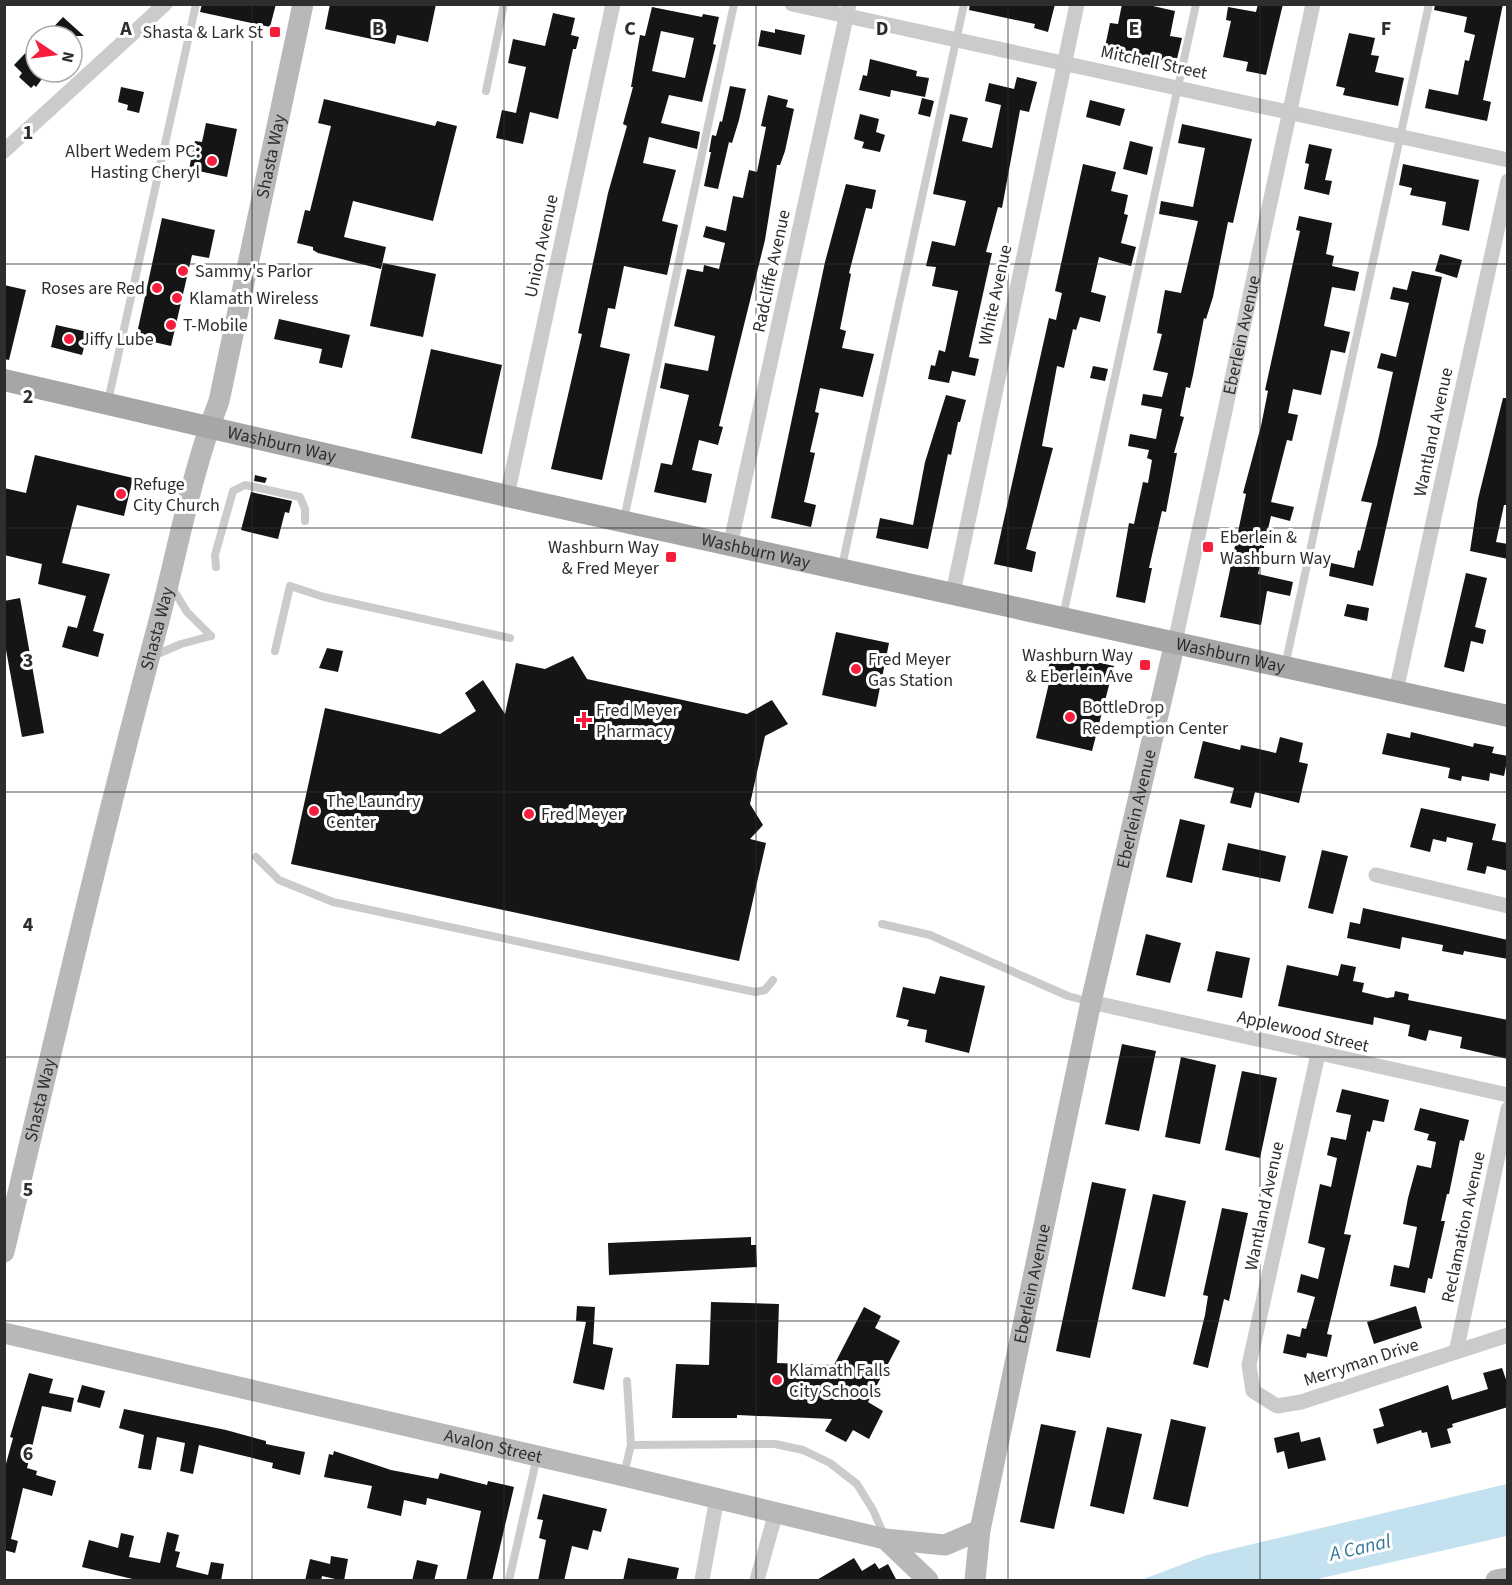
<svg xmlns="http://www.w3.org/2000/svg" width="1512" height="1585" font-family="'Source Sans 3',sans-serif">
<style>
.water{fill:#c4e1ef}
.building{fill:#151515;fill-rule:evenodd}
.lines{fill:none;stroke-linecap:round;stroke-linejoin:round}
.lane{stroke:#cbcbcb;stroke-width:8}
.street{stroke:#cbcbcb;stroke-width:15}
.secondary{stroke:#b8b8b8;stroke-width:21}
.primary{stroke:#a6a6a6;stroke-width:22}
.grid{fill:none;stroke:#2e2e2e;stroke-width:1.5;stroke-opacity:0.55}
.poi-dot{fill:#f71e3d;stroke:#fff;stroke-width:2}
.labels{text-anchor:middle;stroke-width:6;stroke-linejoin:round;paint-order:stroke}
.poi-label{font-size:18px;fill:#2e2e2e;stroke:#fff;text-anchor:start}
.street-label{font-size:18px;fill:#2e2e2e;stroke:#fff}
.water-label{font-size:20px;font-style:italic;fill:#347898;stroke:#fff}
.grid-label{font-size:20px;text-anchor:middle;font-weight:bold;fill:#2e2e2e;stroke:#fff;stroke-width:6;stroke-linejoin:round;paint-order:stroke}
</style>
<rect width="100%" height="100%" fill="#fff"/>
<polygon class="water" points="1507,1484 1507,1536 1313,1580 1141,1580 1207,1555"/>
<g class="building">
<polygon points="202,4 276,4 270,27 200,12"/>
<polygon points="330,4 436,4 428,42 397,35 395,44 325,29"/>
<polygon points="970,4 1055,4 1048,32 1034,28 1035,24 969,10"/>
<polygon points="1122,4 1144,4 1175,11 1170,36 1182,38 1176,63 1105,47 1110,23 1118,24"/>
<polygon points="1258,4 1283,4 1266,75 1246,71 1248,62 1223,57 1231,21 1226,20 1228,7 1256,12"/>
<polygon points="1435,4 1503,4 1483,100 1491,102 1487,121 1425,108 1429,89 1458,95 1465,60 1469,61 1475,35 1464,32 1467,17 1434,10"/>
<path d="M 652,7 L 702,17 L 703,14 L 719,17 L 713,44 L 716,45 L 702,102 L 669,95 L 661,123 L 700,132 L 697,149 L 649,137 L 643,163 L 676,170 L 662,221 L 678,225 L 667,275 L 624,266 L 615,309 L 608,308 L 600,347 L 630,354 L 602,480 L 551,469 L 582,334 L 578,333 L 608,193 L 627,126 L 623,124 L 633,87 L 631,87 L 640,35 L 645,36 ZM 661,31 L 694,38 L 685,78 L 652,71 Z"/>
<polygon points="553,13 575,18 571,35 579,37 576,49 573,49 558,119 530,112 523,144 496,138 502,110 516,113 526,67 508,63 513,39 545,46"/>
<polygon points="63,17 84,36 45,36"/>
<polygon points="775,29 805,35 801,55 758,46 761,30 775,33"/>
<polygon points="1349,33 1375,38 1371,55 1379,56 1375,72 1404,78 1398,106 1343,95 1345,88 1336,86"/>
<polygon points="36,42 36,72 47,72 36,87 34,85 31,88 19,77 22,73 14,65"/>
<polygon points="870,59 917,71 916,76 929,78 925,97 891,90 890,97 859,90 863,75 867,76"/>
<polygon points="1017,77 1037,82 1029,112 1020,110 1002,208 998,207 986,252 992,253 969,357 979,359 975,376 952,371 949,383 928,379 931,365 935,366 939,350 945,352 958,291 932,286 936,267 926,266 932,241 955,246 966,201 933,194 950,114 968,118 962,141 992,148 1001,105 985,101 989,83 1014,89"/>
<polygon points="730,86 746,89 739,120 732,143 729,142 718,189 704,186 711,152 709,152 712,135 716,136 720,121 722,122"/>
<polygon points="121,87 144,92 139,113 127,110 128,105 118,102"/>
<polygon points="768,95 788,100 786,107 794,109 785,151 780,165 777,165 765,240 719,426 723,427 718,445 699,440 692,470 712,474 706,503 654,492 661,463 672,465 689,395 660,388 665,363 708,371 715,336 674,326 687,269 703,272 704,265 719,269 725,243 703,237 706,226 726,231 733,196 743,198 749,170 757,172 766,127 761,126"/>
<polygon points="922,98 934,101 930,117 918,114"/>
<polygon points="324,99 435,126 437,121 457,126 433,221 353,201 344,237 386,247 381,269 318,253 313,250 313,247 297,243 305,210 310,211 331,126 318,123"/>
<polygon points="1090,100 1125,109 1120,126 1086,117"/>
<polygon points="860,114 879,119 876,132 885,135 880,152 862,148 864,142 854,139"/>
<polygon points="206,123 237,129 227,177 189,169 195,141 202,142"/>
<polygon points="1182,124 1252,139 1233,223 1228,222 1213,297 1206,319 1204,318 1193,375 1190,388 1186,387 1180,416 1184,417 1174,453 1177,453 1166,512 1162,511 1149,568 1152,568 1145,603 1116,597 1129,523 1134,524 1143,482 1148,483 1152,460 1147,458 1149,450 1128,446 1130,434 1156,439 1162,409 1141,405 1143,394 1162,397 1168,373 1153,370 1162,334 1157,333 1165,290 1181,293 1198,221 1159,214 1161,201 1193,207 1205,148 1178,143"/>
<polygon points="1130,141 1153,147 1147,175 1123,169"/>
<polygon points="1309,144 1332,149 1325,180 1332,181 1329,195 1304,189 1309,164 1305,163"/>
<polygon points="1083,164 1116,172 1111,191 1128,195 1124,214 1128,215 1121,243 1136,247 1131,266 1099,257 1091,292 1106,296 1100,322 1080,317 1076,330 1073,329 1064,368 1057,366 1042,446 1053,448 1026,549 1036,552 1032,572 994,564 1049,318 1056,320 1062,293 1055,291"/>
<polygon points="1403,164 1479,180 1469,231 1442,225 1446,202 1410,195 1412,188 1399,185"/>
<polygon points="846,184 876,190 872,209 866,208 849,273 851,274 840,329 846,331 842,348 874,354 863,397 820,388 815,412 819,413 810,452 815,453 804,502 816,505 811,527 771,518 825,262"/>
<polygon points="1299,216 1332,223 1326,254 1334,256 1332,266 1359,272 1355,291 1332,287 1324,326 1350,332 1345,353 1331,350 1321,395 1293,389 1288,413 1298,415 1292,441 1287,440 1271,502 1294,507 1290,521 1271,516 1258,574 1293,582 1290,596 1267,591 1261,625 1220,617 1246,494 1243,493 1261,426 1268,391 1265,390 1300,231 1296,230"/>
<polygon points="162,218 215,230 209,258 192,255 171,346 136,338"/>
<polygon points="1440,254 1462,260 1457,278 1435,271"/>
<polygon points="383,263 436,274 423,337 370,326"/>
<polygon points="1412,271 1442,277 1373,586 1329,576 1331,563 1354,568 1358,550 1360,551 1372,503 1361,501 1377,445 1393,372 1377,368 1381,353 1396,357 1409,303 1390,299 1393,287 1407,290"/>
<polygon points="4,285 26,290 9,360 4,359"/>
<polygon points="279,319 350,335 342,368 319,363 322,349 274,339"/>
<polygon points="56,325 88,332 82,355 51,347"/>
<polygon points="431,349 502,365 482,454 411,438"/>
<polygon points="1093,366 1108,369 1105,381 1090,378"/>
<polygon points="946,395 966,400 960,422 958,422 951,455 948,454 928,549 876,538 880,518 913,525 925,462"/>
<polygon points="1503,398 1508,398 1508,505 1504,505 1496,542 1508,544 1508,559 1470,551 1478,499"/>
<polygon points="35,455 133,478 124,516 77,505 62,563 110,574 93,631 104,634 98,657 62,647 68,626 77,628 86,596 38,584 42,564 4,555 4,488 26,493"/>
<polygon points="255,475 267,478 265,483 254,481"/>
<polygon points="251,492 292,501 289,513 285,512 278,539 241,530"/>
<polygon points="1466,573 1487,578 1475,627 1486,630 1483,644 1471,641 1464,672 1444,667"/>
<polygon points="20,598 44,733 22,737 4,639 4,601"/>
<polygon points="1347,604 1369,608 1367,621 1344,616"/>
<polygon points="836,632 889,643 876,707 822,695"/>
<polygon points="327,648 343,651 338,672 319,668"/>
<polygon points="1052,652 1114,666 1092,751 1036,738 1049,683 1045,683"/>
<polygon points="573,656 587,679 747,714 772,700 788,724 765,736 750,804 763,825 750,839 766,843 739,961 291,864 325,708 440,734 476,711 465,693 483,680 505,714 516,663 545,669"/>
<polygon points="1411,732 1473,747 1474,743 1494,747 1492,753 1508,756 1504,776 1490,773 1489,781 1462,776 1461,781 1448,778 1450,768 1382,754 1387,733 1410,738"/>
<polygon points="1280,737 1303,743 1299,762 1308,764 1299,803 1255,792 1251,808 1230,803 1234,788 1194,778 1203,741 1240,750 1241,745 1276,753"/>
<polygon points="1421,808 1496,824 1492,840 1508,843 1508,871 1487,866 1485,874 1467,870 1473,843 1447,837 1446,842 1433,839 1430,852 1410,847"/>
<polygon points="1180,819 1205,825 1192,883 1166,877"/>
<polygon points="1228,843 1286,856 1280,882 1222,870"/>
<polygon points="1322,850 1348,856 1333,914 1308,908"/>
<polygon points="1363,908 1508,940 1508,959 1464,951 1463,955 1442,951 1443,945 1402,937 1400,949 1347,938 1350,922 1360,924"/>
<polygon points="1146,934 1181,943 1170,983 1136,975"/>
<polygon points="1216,951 1250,958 1242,998 1207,991"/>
<polygon points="1341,964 1356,967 1353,981 1364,983 1362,992 1387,998 1394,997 1395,991 1409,994 1408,1000 1508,1020 1508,1059 1460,1048 1462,1037 1429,1030 1426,1041 1408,1036 1410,1025 1374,1017 1373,1025 1278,1006 1287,965 1338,976"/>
<polygon points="940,976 985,986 969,1053 925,1042 927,1030 907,1026 909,1020 896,1017 903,987 935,994"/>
<polygon points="1122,1044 1156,1051 1139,1131 1105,1124"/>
<polygon points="1181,1057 1216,1065 1200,1144 1165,1137"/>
<polygon points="1242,1071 1277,1078 1260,1158 1225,1150"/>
<polygon points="1342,1089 1389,1100 1384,1122 1373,1120 1370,1132 1367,1131 1344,1234 1351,1235 1327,1334 1332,1335 1327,1357 1307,1353 1306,1358 1283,1353 1287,1334 1300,1337 1302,1328 1306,1329 1315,1297 1297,1292 1301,1274 1318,1279 1325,1248 1308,1243 1320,1184 1331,1187 1337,1158 1327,1155 1331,1137 1346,1140 1351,1115 1336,1112"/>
<polygon points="1420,1108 1469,1120 1464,1141 1460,1140 1449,1194 1447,1194 1441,1221 1445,1221 1432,1279 1428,1278 1425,1293 1390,1286 1394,1265 1409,1268 1417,1227 1403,1224 1408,1198 1417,1165 1431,1168 1436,1142 1427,1140 1429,1134 1414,1130"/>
<polygon points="1092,1182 1126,1189 1090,1358 1056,1351"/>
<polygon points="1153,1194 1186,1201 1165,1297 1132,1289"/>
<polygon points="1222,1208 1248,1213 1229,1301 1224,1299 1208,1368 1193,1364 1205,1315 1208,1296 1203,1295"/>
<polygon points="751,1237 751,1245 756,1245 757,1267 609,1275 608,1243"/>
<polygon points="711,1302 779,1304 777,1363 834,1365 864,1307 881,1316 875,1328 900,1341 868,1402 883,1411 869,1439 853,1430 846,1442 825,1431 832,1419 737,1415 737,1418 672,1418 676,1364 709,1365"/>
<polygon points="577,1306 595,1307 593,1344 613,1348 604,1390 573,1383 586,1322 576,1321"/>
<polygon points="1416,1306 1422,1328 1374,1344 1367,1322"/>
<polygon points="1502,1368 1508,1385 1508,1407 1452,1424 1453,1427 1447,1429 1451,1443 1431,1448 1427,1432 1422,1433 1421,1430 1377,1444 1373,1429 1384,1426 1379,1409 1448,1385 1452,1400 1488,1389 1483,1373"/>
<polygon points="29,1373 53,1379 49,1393 74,1398 71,1412 42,1406 27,1468 37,1471 36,1475 56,1481 52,1496 23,1488 11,1539 18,1541 15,1553 4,1550 4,1471 13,1438 10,1437"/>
<polygon points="82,1385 105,1391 100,1408 77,1402"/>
<polygon points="124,1409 226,1430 266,1441 266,1444 305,1452 300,1475 272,1468 273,1463 199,1445 193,1474 180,1471 185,1443 157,1437 151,1470 138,1468 144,1435 119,1428"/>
<polygon points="1171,1419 1206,1427 1188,1507 1153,1499"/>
<polygon points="1041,1424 1076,1431 1054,1529 1020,1522"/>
<polygon points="1107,1427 1142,1434 1124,1514 1090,1506"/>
<polygon points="1299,1432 1301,1442 1320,1437 1326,1460 1288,1469 1284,1451 1277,1453 1274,1438"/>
<polygon points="334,1451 391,1470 438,1479 440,1473 487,1485 488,1481 514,1487 492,1581 466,1581 481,1511 427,1498 426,1505 404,1500 401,1516 367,1508 372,1486 324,1477 329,1454 333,1455"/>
<polygon points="543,1494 607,1509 601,1532 593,1530 588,1550 572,1546 564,1581 538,1581 546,1540 539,1538 543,1520 537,1519"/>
<polygon points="167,1532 179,1535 175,1551 180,1552 176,1567 208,1575 211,1562 224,1564 221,1581 141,1581 82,1567 89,1540 118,1548 121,1533 134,1536 129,1557 160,1563"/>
<polygon points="331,1556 348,1559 344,1581 322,1576 321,1581 305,1581 310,1559 330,1564"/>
<polygon points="628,1558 679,1568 676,1581 623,1581"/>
<polygon points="854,1558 862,1571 875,1563 879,1569 888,1564 897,1581 815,1581"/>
<polygon points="417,1560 438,1565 434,1581 412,1581"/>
</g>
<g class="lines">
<g class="lane">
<polyline points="486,91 504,4"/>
<polyline points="108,401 196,4"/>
<polyline points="624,519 734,4"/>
<polyline points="842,566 964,4"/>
<polyline points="216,567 215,555 233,491 245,485 300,497 305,509 305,521"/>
<polyline points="171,586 187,612 211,636"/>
<polyline points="1063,616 1196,4"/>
<polyline points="275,651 290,586 324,597 510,638"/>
<polyline points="153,656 181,644 211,636"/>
<polyline points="1285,666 1429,4"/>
<polyline points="256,857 279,880 333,902 755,992 765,990 773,980"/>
<polyline points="882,924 930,935 1068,996 1091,1002"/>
<polyline points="627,1381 631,1445"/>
<polyline points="624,1474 631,1445 775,1444 803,1450 830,1463 857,1484 873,1510 884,1535"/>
<polyline points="509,1580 537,1457"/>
</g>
<g class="street">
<polyline points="792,4 1508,160"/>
<polyline points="4,151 165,4"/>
<polyline points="507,496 613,4"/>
<polyline points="730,546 849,4"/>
<polyline points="953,593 1077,4"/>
<path id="s1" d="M 1175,642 L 1313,4"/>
<polyline points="1396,691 1508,181"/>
<polyline points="1376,875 1508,906"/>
<polyline points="1091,1002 1508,1095"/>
<polyline points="1318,1054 1249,1365 1253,1391 1277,1406 1301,1402 1508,1335"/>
<polyline points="1456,1352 1508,1109"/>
<polyline points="702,1580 717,1498"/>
<polyline points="757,1580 776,1512"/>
</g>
<g class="secondary">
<path id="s2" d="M 4,1252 C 53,1045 101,838 156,632 C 177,555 190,476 219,401 L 303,4"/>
<path id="s3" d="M 4,1333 L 624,1476 L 885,1539 L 945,1545 L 980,1530"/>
<polyline points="885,1539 928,1580"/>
<path id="s4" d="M 975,1580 L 980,1530 L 1091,1002 L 1175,642"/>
<polyline points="1496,1580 1508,1578"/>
</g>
<path class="primary" id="s5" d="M 4,380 L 507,496 L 1508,716"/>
</g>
<path class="grid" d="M 252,4 L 252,1580M 504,4 L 504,1580M 756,4 L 756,1580M 1008,4 L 1008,1580M 1260,4 L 1260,1580M 4,264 L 1508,264M 4,528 L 1508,528M 4,792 L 1508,792M 4,1057 L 1508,1057M 4,1321 L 1508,1321"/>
<g class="poi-dot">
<rect x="269" y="26" width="12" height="12" rx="3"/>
<circle cx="212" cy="161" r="6"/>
<circle cx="183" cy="271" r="6"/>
<circle cx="157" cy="288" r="6"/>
<circle cx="177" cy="298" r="6"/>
<circle cx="171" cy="325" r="6"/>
<circle cx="69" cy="339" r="6"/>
<circle cx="121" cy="494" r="6"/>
<rect x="1202" y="541" width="12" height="12" rx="3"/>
<rect x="665" y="551" width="12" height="12" rx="3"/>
<rect x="1139" y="659" width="12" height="12" rx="3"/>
<circle cx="856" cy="669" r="6"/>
<circle cx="1070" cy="717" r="6"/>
<path d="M581 711h6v6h6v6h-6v6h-6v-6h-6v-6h6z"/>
<circle cx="314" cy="811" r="6"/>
<circle cx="529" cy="814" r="6"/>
<circle cx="777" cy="1380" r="6"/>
</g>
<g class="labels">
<g class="poi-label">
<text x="263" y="38" text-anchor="end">Shasta &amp; Lark St</text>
<text x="200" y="157" text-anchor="end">Albert Wedem PC:<tspan x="200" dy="21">Hasting Cheryl</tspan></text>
<text x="195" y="277">Sammy's Parlor</text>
<text x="145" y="294" text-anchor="end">Roses are Red</text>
<text x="189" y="304">Klamath Wireless</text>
<text x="183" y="331">T-Mobile</text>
<text x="81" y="345">Jiffy Lube</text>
<text x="133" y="490">Refuge<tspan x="133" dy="21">City Church</tspan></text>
<text x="1220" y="543">Eberlein &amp;<tspan x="1220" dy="21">Washburn Way</tspan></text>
<text x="659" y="553" text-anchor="end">Washburn Way<tspan x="659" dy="21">&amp; Fred Meyer</tspan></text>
<text x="1133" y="661" text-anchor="end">Washburn Way<tspan x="1133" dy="21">&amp; Eberlein Ave</tspan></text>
<text x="868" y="665">Fred Meyer<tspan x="868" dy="21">Gas Station</tspan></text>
<text x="1082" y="713">BottleDrop<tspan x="1082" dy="21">Redemption Center</tspan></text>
<text x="596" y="716">Fred Meyer<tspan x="596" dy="21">Pharmacy</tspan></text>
<text x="326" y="807">The Laundry<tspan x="326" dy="21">Center</tspan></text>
<text x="541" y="820">Fred Meyer</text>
<text x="789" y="1376">Klamath Falls<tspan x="789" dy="21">City Schools</tspan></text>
</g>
<g class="street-label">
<text transform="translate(1154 62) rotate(12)" y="6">Mitchell Street</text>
<text dy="6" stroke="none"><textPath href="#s2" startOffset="1128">Shasta Way</textPath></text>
<text transform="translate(541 246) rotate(-78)" y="6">Union Avenue</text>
<text transform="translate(771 271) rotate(-78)" y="6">Radcliffe Avenue</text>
<text transform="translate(995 295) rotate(-78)" y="6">White Avenue</text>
<text dy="6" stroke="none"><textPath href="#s1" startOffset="314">Eberlein Avenue</textPath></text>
<text transform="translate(1433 432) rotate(-78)" y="6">Wantland Avenue</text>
<text dy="6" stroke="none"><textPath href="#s5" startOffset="285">Washburn Way</textPath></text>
<text dy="6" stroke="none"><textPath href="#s5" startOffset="771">Washburn Way</textPath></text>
<text dy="6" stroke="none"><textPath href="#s2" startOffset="642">Shasta Way</textPath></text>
<text dy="6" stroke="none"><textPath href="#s5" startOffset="1257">Washburn Way</textPath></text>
<text dy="6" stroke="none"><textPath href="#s4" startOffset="788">Eberlein Avenue</textPath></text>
<text transform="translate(1303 1031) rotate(13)" y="6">Applewood Street</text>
<text dy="6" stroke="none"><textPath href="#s2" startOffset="156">Shasta Way</textPath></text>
<text transform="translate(1264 1206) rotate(-78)" y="6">Wantland Avenue</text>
<text transform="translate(1463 1227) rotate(-78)" y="6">Reclamation Avenue</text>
<text dy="6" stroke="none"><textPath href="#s4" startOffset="302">Eberlein Avenue</textPath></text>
<text transform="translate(1361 1362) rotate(-18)" y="6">Merryman Drive</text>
<text dy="6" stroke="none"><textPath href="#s3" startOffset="502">Avalon Street</textPath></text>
</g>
<g class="water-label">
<text transform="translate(1360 1547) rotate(-13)" y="7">A Canal</text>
</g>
</g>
<g class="grid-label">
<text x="126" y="35">A</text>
<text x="378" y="35">B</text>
<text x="630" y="35">C</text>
<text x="882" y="35">D</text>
<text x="1134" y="35">E</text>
<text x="1386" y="35">F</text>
<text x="28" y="139">1</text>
<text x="28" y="403">2</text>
<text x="28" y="667">3</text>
<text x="28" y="931">4</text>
<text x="28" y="1196">5</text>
<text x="28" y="1460">6</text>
</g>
<rect width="1512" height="1585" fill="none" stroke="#2e2e2e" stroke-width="12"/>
<g transform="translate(54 54) rotate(103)"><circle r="28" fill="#ffffff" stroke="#ababab" stroke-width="1.5"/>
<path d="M0-4.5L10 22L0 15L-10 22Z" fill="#f71e3d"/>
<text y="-9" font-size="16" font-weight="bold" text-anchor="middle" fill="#2e2e2e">N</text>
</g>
</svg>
